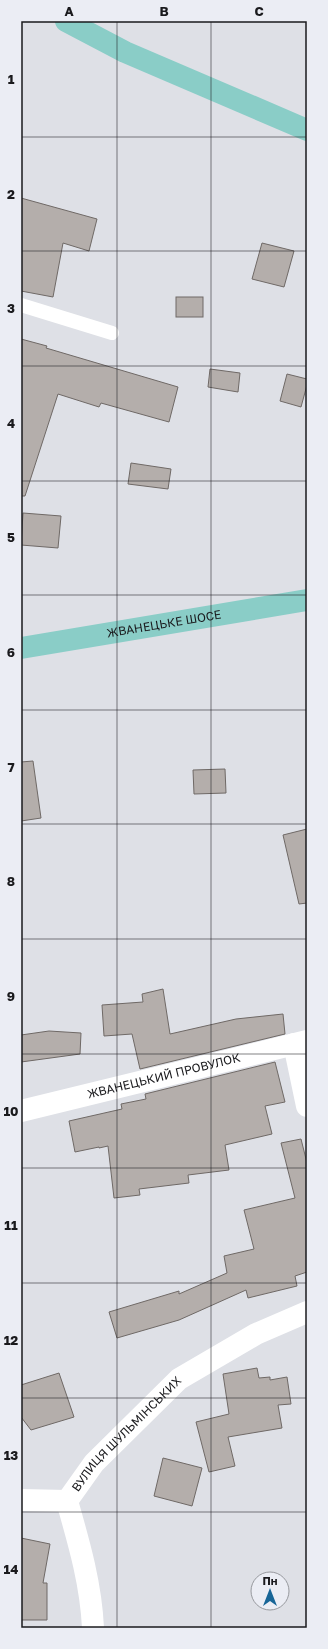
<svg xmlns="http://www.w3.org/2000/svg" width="328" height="1649" font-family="'Golos Text',sans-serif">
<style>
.building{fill:#b4aeab;stroke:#6f6966}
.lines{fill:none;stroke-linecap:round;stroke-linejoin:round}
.service{stroke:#fff;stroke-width:14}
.minor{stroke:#fff;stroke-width:22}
.primary{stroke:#8acdc7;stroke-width:22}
.grid{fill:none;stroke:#1a1a1d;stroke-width:1;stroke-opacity:0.55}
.labels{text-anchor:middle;stroke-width:3.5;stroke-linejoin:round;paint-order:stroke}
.street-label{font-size:12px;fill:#1a1a1d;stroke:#ebedf4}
.neatline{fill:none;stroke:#1a1a1d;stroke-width:1.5}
.grid-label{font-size:13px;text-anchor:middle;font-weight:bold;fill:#1a1a1d}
</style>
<rect width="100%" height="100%" fill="#dee0e6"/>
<g class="building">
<polygon points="21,198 97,219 89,251 63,243 53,297 21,291"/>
<polygon points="262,243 294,251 284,287 252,279"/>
<rect x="176" y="297" width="27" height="20"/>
<polygon points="21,339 47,346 46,348 178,387 169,422 101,403 99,407 58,394 25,496 21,496"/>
<polygon points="210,369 240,373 238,392 208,387"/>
<polygon points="287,374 307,379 307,385 301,407 280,401"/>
<polygon points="131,463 171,469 168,489 128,484"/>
<polygon points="23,513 61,516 58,548 21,545"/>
<polygon points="33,761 41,818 21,821 21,762"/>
<polygon points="225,769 226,793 194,794 193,770"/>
<polygon points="307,829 307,903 299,904 283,835"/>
<polygon points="163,989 170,1034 236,1019 283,1014 285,1034 140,1069 132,1034 104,1036 102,1005 143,1002 142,994"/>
<polygon points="49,1031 81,1033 80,1054 21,1062 21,1035"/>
<polygon points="275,1062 285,1102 265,1106 272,1134 225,1145 229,1170 188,1175 189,1183 139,1189 140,1195 114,1198 108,1146 99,1148 99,1147 75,1152 69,1121 122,1109 121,1104 146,1099 145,1094"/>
<polygon points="301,1139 307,1163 307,1272 295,1276 297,1286 248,1298 246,1290 179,1320 117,1338 109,1312 179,1291 179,1294 227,1273 224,1256 254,1249 244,1210 295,1198 281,1143"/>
<polygon points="257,1368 259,1378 270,1377 270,1380 287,1377 291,1404 278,1405 282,1428 228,1437 235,1466 209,1472 196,1422 229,1414 223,1374"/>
<polygon points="59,1373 74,1417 31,1430 21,1417 21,1385"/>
<polygon points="163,1458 202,1468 192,1506 154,1496"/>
<polygon points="21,1538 50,1544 43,1583 47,1583 47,1620 21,1620"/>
</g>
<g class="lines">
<polyline class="service" points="21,305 112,333"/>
<g class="minor">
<polyline points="294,1044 307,1106"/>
<path id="s1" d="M 21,1111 L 307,1041"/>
<polyline points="21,1500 67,1501"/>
<path id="s2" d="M 93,1628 C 91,1584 79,1543 67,1501 L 94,1463 L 179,1379 L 256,1334 L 307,1312"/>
</g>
<g class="primary">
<polyline points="66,21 125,52 307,130"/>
<path id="s3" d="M 21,648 L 307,600"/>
</g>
</g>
<path class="grid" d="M 117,21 L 117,1628M 211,21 L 211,1628M 21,137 L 307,137M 21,251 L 307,251M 21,366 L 307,366M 21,481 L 307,481M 21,595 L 307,595M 21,710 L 307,710M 21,824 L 307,824M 21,939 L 307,939M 21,1054 L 307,1054M 21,1168 L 307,1168M 21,1283 L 307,1283M 21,1398 L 307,1398M 21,1512 L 307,1512"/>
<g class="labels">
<g class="street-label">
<text dy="4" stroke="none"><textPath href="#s3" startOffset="145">ЖВАНЕЦЬКЕ ШОСЕ</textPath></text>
<text dy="4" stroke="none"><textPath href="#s1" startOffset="147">ЖВАНЕЦЬКИЙ ПРОВУЛОК</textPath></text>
<text dy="4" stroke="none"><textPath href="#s2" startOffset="220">ВУЛИЦЯ ШУЛЬМІНСЬКИХ</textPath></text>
</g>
</g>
<rect width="328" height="1649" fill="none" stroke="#ebedf4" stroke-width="44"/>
<g transform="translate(270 1591)"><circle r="19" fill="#ebedf4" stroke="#97999e"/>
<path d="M0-3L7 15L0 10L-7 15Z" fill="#176597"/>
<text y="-6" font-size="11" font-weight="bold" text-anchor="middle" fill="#1a1a1d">Пн</text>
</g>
<rect x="22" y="22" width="284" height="1605" class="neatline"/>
<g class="grid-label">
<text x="69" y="16">A</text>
<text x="164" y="16">B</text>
<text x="259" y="16">C</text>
<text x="11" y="84">1</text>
<text x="11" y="199">2</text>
<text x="11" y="313">3</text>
<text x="11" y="428">4</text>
<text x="11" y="542">5</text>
<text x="11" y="657">6</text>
<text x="11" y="772">7</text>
<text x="11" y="886">8</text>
<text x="11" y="1001">9</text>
<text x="11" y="1116">10</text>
<text x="11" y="1230">11</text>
<text x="11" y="1345">12</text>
<text x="11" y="1460">13</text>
<text x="11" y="1574">14</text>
</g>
</svg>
